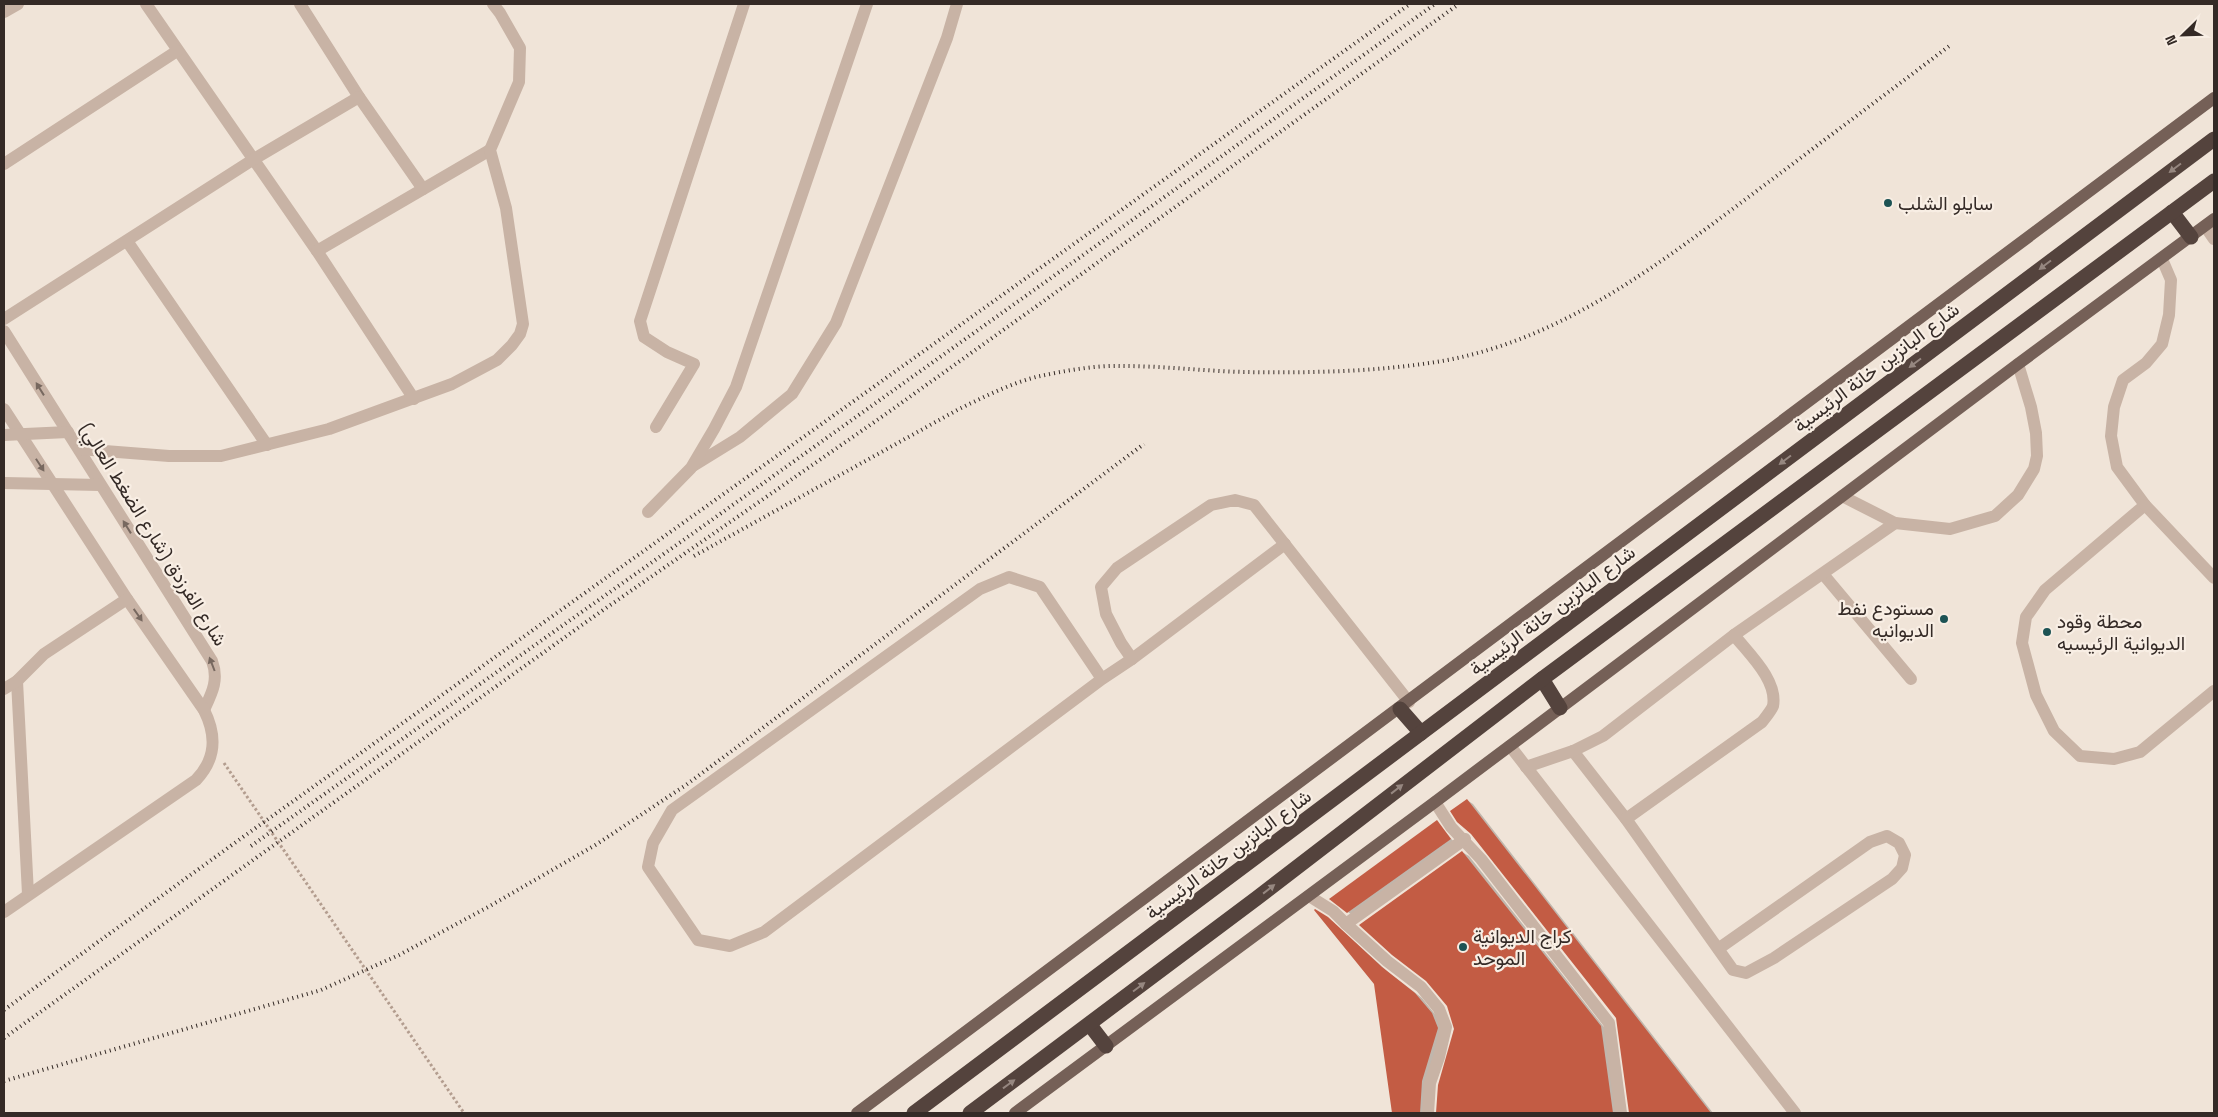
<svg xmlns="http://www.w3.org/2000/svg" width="2218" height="1117" font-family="'Space Grotesk',Vazirmatn,sans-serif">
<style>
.shadow{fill:#0003}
.building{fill:#c35c44}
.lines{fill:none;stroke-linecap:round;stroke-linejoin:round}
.path{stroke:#b39d8f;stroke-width:3;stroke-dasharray:2.5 2.5;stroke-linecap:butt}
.minor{stroke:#c8b3a5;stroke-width:12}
.major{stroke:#756057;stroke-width:12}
.highway{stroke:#54433d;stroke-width:15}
.rail{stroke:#342a26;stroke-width:4;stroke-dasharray:1 4;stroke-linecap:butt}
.oneway{fill:#968780}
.oneway2{fill:#77685f}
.poi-dot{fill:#1d5354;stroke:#f8eee4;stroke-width:2}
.labels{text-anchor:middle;stroke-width:4.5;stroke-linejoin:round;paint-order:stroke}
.poi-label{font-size:19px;fill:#342a26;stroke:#f8eee4;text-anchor:start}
.street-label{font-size:19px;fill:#342a26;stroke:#f8eee4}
</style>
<rect width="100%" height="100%" fill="#f0e4d8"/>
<g class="shadow">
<polygon points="1467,800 1473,804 1713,1113 1630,1113 1617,1018"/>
<polygon points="1437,822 1454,842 1352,915 1348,912"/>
<polygon points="1462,852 1469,856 1607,1031 1618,1113 1437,1113 1439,1085 1448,1059 1455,1024"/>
<polygon points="1327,918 1334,923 1388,972 1422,998 1438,1018 1443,1032 1426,1113 1393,1113 1375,983"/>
</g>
<g class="building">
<polygon points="1467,799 1711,1113 1629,1113 1616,1018 1471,834 1457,822 1450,811"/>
<polygon points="1437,820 1451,839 1347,913 1329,899"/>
<polygon points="1462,851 1601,1026 1613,1113 1436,1113 1438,1085 1454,1029 1447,1006 1426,981 1392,955 1359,925"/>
<polygon points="1315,909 1328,917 1382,967 1415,993 1432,1013 1438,1028 1422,1081 1420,1113 1392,1113 1374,984 1314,910"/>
</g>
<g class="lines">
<polyline class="path" points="224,763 464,1113"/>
<g class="minor">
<polyline points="146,4 317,251 414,399"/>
<polyline points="300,4 359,97 423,189"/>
<polyline points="4,12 18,4"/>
<polyline points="4,164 177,51"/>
<polyline points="2205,226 2214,239"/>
<polyline points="127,241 267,445"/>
<polyline points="317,251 490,150"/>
<polyline points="2162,259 2171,280 2169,315 2162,344 2146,363 2123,380 2114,407 2111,436 2117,467 2145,505 2045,590 2026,617 2022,643 2036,695 2054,731 2080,756 2114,759 2140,752 2214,691"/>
<polyline points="4,319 254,159 359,97"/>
<path d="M 4,331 L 212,661 C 219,680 212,693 204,710"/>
<path d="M 4,409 L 127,599 L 204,710 C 217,736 216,759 196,780 L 4,912"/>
<polyline points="656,427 694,364 667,352 644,337 640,321 744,4"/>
<polyline points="4,435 68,432"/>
<polyline points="79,449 169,456 221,456 329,429 452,384 497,360 512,345 520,334 523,324 506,208 490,150 519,82 520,48 500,13 493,4"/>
<polyline points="693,466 740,437 792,394 836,323 947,38 957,4"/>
<polyline points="4,483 100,485"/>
<polyline points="1842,496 1895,523 1950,529 1995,516 2018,495 2034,469 2037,456 2036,433 2031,407 2018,364"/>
<polyline points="2145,505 2214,578"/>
<polyline points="648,512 691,468 714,429 736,387 867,4"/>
<polyline points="1823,574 1911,679"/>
<polyline points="1132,659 1285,544"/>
<polyline points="1102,679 1040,587 1009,577 980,589 672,810 653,843 648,867 698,940 730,946 764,932 1102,679 1132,659 1121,643 1106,614 1101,587 1117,568 1211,505 1235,500 1254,505 1409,702"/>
<polyline points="17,681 28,894"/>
<polyline points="4,689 17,681 44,654 127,599"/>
<polyline points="1510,746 1795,1113"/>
<polyline points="1573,751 1626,819 1733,970 1746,973 1774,958 1892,879 1902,868 1905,855 1899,843 1887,836 1870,842 1718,949"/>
<polyline points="1526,767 1573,751 1603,736 1734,635 1895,523"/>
<polyline points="1435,802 1451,827 1481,859 1609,1023 1621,1113"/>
<path d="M 1626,819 L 1762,722 C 1765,718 1771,711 1773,706 C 1778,680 1748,653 1734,635"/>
<polyline points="1309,896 1333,911 1346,924 1465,839"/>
<polyline points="1346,924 1387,961 1421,987 1439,1009 1446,1027 1439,1057 1430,1083 1428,1113"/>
</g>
<g class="major">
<polyline points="857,1113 2214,98"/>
<polyline points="1015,1113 1435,802 2018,364 2214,219"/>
</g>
<g class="highway">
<polyline points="2172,212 2191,237"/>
<polyline points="1542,679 1560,708"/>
<polyline points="1400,709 1421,733"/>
<polyline points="1090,1025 1106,1046"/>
<polyline points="914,1113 2214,139"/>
<polyline points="970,1113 1257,898 1542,679 2214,181"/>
</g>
<g class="rail">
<path d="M 694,556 L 959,409 C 984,397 1009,384 1036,377 C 1063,371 1095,365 1123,366 C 1163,366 1204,371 1244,372 C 1308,373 1373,372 1436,362 C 1561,342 1660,263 1758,190 C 1823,141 1887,93 1952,44"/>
<polyline points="251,846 699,529 1435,4"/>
<polyline points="4,1010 243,837 1410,4"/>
<polyline points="4,1038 596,615 883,416 1459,4"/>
<polyline points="4,1081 321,990 399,955 490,906 597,844 686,785 1144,444"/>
</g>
</g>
<defs><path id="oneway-solid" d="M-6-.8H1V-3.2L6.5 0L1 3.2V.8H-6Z" transform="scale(1.25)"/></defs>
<g class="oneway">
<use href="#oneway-solid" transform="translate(2175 168) rotate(143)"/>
<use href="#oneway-solid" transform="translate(2045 265) rotate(143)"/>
<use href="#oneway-solid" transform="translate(1915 363) rotate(143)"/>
<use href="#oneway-solid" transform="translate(1785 460) rotate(143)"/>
<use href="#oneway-solid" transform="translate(1397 789) rotate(-38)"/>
<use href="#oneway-solid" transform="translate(1269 889) rotate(-38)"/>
<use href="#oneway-solid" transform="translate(1139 987) rotate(-37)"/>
<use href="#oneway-solid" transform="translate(1009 1084) rotate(-36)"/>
</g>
<g class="oneway2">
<use href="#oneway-solid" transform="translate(40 389) rotate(-122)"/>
<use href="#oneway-solid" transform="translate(40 465) rotate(57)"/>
<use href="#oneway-solid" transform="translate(127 527) rotate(-122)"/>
<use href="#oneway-solid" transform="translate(138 615) rotate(55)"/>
<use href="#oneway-solid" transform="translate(212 664) rotate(-111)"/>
</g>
<g class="poi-dot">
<circle cx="1888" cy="203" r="5"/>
<circle cx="1944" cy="619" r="5"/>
<circle cx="2047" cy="632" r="5"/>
<circle cx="1463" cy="947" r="5"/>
</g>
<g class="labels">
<g class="poi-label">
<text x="1898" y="210">سايلو الشلب</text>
<text x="1934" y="615" text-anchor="end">مستودع نفط<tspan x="1934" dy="22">الديوانيه</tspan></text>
<text x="2057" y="628">محطة وقود<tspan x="2057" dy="22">الديوانية الرئيسيه</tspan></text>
<text x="1473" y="943">كراج الديوانية<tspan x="1473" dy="22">الموحد</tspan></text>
</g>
<g class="street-label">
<text transform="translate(1876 367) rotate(-37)" y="7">شارع البانزين خانة الرئيسية</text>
<text transform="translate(154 534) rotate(58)" y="7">شارع الفرزدق (شارع الضغط العالي)</text>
<text transform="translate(1552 610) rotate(-37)" y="7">شارع البانزين خانة الرئيسية</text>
<text transform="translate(1228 854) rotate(-37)" y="7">شارع البانزين خانة الرئيسية</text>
</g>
</g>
<rect width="2218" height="1117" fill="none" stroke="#342a26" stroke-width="10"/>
<g transform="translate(2183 35) rotate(247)" stroke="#f8eee4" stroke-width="4" paint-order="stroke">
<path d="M0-4L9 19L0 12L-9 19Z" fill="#342a26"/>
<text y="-8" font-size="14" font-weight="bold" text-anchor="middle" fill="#342a26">N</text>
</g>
</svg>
